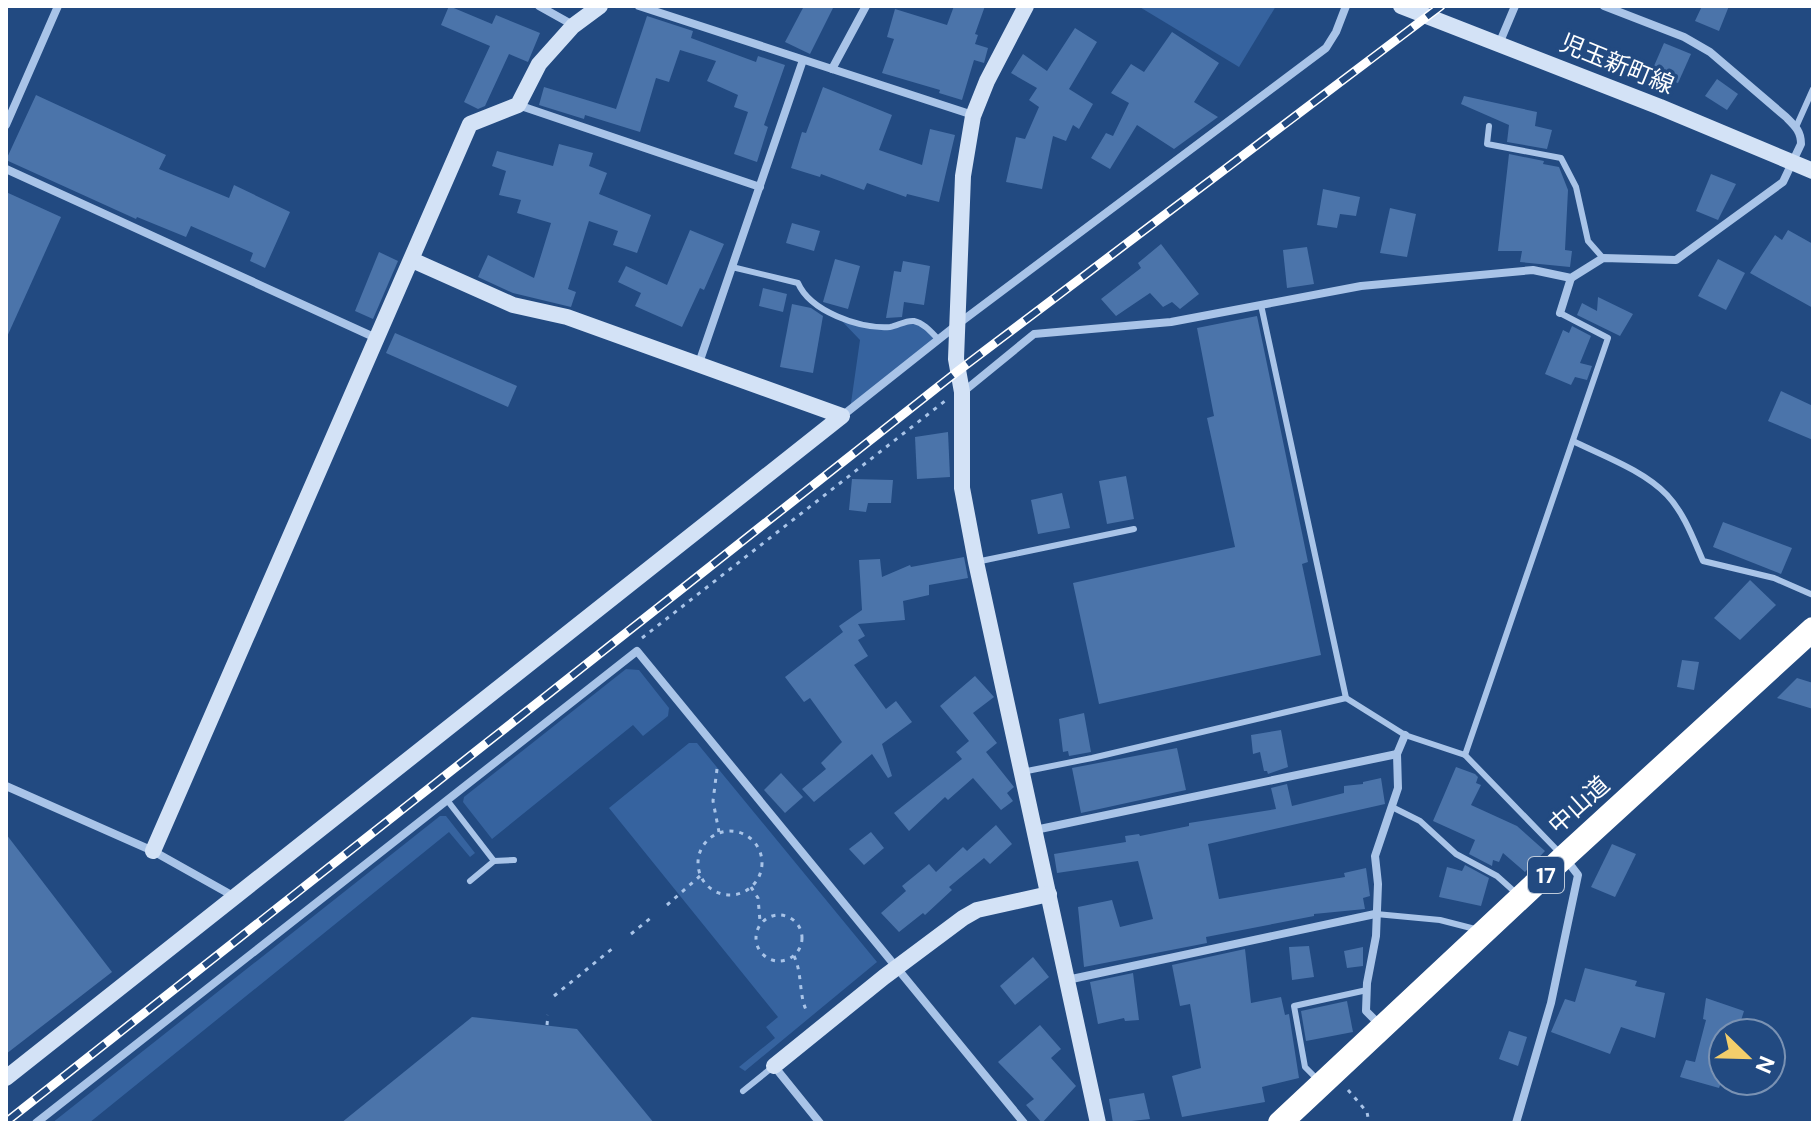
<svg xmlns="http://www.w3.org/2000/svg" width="1819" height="1129" font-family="'DM Sans','Noto Sans JP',sans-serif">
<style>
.green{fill:#36639f}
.building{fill:#4b74aa}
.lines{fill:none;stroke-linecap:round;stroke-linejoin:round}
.path{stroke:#a9c4e8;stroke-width:3;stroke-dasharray:4 6;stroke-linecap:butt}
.lane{stroke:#a9c4e8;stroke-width:6}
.street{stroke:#a9c4e8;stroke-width:8}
.secondary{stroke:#d3e2f6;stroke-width:16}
.highway{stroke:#fff;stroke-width:24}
.rail-casing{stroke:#fff;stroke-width:9}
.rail{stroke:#224a81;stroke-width:6;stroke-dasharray:18;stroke-linecap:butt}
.labels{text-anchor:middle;stroke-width:7;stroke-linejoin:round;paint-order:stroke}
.shield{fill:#224a81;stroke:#bdc9d9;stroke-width:2}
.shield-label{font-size:22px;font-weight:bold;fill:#fff}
.street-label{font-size:24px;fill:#fff;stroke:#224a81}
</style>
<rect width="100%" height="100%" fill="#224a81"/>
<g class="green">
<polygon points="1138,6 1276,6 1239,67"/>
<polygon points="838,317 890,327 918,323 939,340 850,410 860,340"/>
<polygon points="626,669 639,670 669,708 668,716 643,736 633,725 492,839 463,802 464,797"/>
<polygon points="689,743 697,743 877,962 745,1071 739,1067 775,1038 766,1027 778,1017 609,808"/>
<polygon points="440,816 446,816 475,853 470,857 449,832 89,1123 52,1123"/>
</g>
<g class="building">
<polygon points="449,6 492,24 496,15 540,33 528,62 509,54 485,106 478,109 464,102 490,46 441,25"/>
<polygon points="804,6 834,6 810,54 785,42"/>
<polygon points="954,6 985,6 975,34 978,35 975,44 988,48 984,63 974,60 962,100 939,93 940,90 882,73 894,39 887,37 895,9 947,25"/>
<polygon points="1702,6 1729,6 1719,31 1695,21"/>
<polygon points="647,16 693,31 691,38 756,62 758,56 785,65 764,125 768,127 757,162 734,154 748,112 734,107 738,95 707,81 716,61 680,50 669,82 656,78 640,132 585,115 584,119 539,105 544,87 616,109"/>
<polygon points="1075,28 1097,42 1069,89 1093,104 1079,129 1073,125 1066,141 1053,136 1042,189 1006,182 1016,137 1025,139 1039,107 1029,100 1037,88 1011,73 1023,54 1047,71"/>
<polygon points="1172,32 1219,63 1194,102 1218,117 1174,149 1137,125 1110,169 1091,158 1106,133 1113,136 1129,103 1111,93 1131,64 1144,72"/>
<polygon points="1664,43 1691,54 1678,83 1651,73"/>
<polygon points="1717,79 1738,94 1727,110 1705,96"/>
<polygon points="823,87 892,115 879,150 922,165 930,129 955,135 939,202 907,194 906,197 867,183 864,190 821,174 820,177 791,168 802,132 806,133"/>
<polygon points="36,95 166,155 159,169 229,198 234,185 290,212 265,268 250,261 253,253 191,226 186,237 137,217 136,219 6,160"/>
<polygon points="1464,96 1537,112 1535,126 1552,130 1547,149 1507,142 1509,125 1461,104"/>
<polygon points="559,144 593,153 589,166 607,173 599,194 651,215 637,253 613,245 618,231 589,221 568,289 576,292 571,307 513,293 478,277 488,255 534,278 551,223 517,213 521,200 499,195 506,171 492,166 497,151 553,166"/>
<polygon points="1509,154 1544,161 1543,164 1559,167 1568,190 1565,250 1572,251 1570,267 1520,262 1522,251 1498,251"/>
<polygon points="1711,174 1736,184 1718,220 1696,211"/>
<polygon points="1323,189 1360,197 1356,216 1340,214 1337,228 1317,225"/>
<polygon points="6,192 61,217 6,339"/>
<polygon points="1390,208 1416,214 1407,257 1380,253"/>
<polygon points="792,223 820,231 814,251 786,243"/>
<polygon points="690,230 724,244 704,290 700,288 682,327 635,306 641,293 618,282 626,266 667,285"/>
<polygon points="1788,230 1813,244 1813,308 1750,273 1775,235 1782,240"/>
<polygon points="1161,244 1199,294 1180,309 1172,302 1163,307 1150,293 1116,316 1101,299 1141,268 1138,263"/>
<polygon points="1307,247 1314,284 1287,288 1283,250"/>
<polygon points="379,252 398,261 373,319 355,311"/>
<polygon points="835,259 860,266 848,309 823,302"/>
<polygon points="1718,259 1745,273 1726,310 1698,296"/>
<polygon points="903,261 930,266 924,305 904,302 902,317 886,318 894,271 901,272"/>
<polygon points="763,288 787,294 783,312 759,306"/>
<polygon points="1598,297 1633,314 1620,336 1577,315 1582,303 1597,311"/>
<polygon points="792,304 811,308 823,316 813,373 780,367"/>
<polygon points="1257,316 1308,562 1302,564 1321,655 1099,704 1073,583 1235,547 1207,418 1214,416 1197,328"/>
<polygon points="1572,326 1591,336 1580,363 1592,366 1587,380 1575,377 1571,385 1545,374 1563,330 1569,333"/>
<polygon points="395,333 517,386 508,407 386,353"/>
<polygon points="1781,391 1813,406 1813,440 1768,421"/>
<polygon points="948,432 950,477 917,479 915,437"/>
<polygon points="1126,476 1134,519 1107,524 1099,481"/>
<polygon points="852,479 893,480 891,503 868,503 866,512 849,510"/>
<polygon points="1062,493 1070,528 1038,534 1031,500"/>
<polygon points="1723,522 1792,548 1781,574 1713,547"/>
<polygon points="964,557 968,578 929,585 929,595 903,601 905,620 858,624 865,636 858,640 868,656 854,665 886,709 896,701 912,722 882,744 892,776 888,778 872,754 814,802 802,789 826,769 821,763 842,742 810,698 804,702 785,677 843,632 839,626 862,610 859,560 880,559 882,577 910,565 911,567"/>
<polygon points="1750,580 1776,605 1740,640 1714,618"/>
<polygon points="1682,660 1699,662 1694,690 1677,687"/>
<polygon points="975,676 994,697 973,713 997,743 986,752 1014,787 1007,793 1013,801 1001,810 973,778 948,800 945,797 909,831 894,813 962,759 956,752 969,741 940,706"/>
<polygon points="1797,678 1813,683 1813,709 1777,698"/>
<polygon points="1084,713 1091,752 1069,756 1068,751 1063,752 1059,719"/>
<polygon points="1281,730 1288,767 1268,774 1267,771 1264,771 1260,752 1253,754 1251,735"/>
<polygon points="1177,748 1186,790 1081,813 1072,768"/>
<polygon points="1456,767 1475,774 1478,777 1476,783 1481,785 1471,805 1517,826 1545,851 1525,872 1503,853 1499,862 1493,860 1492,866 1469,854 1475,840 1433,821"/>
<polygon points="781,773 803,797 785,813 764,790"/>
<polygon points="1381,778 1385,804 1208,844 1219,899 1345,877 1344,873 1366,868 1370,896 1363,898 1365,909 1314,914 1314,916 1206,937 1207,943 1084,967 1078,907 1112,900 1120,927 1153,919 1138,861 1057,873 1054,854 1126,842 1125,836 1139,834 1140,836 1189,826 1189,823 1276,809 1271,788 1287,784 1292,806 1344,793 1344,786 1363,784 1363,782"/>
<polygon points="996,825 1012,844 990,864 984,858 949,887 952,890 925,915 923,913 899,932 881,913 906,891 902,886 929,864 936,872 963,847 967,851"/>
<polygon points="871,832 884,848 864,865 849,849"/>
<polygon points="6,834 112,972 6,1054"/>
<polygon points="1612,844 1636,854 1615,897 1591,887"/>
<polygon points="1465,865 1489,878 1481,906 1439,897 1447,867 1462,871"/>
<polygon points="1309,946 1314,977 1292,980 1289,947"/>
<polygon points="1363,947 1363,966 1347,968 1344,951"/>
<polygon points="1245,949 1251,1003 1281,997 1285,1015 1289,1014 1299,1078 1262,1087 1265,1102 1182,1117 1172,1076 1201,1068 1190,1004 1180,1006 1172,965"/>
<polygon points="1033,957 1049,977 1015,1005 1000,986"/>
<polygon points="1585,968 1637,981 1635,986 1665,993 1655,1038 1621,1027 1610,1054 1551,1032 1565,999 1575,1002"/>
<polygon points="1133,973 1139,1020 1125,1021 1124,1018 1098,1024 1090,982"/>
<polygon points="1706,998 1744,1011 1737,1033 1723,1033 1723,1077 1719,1088 1680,1077 1686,1060 1695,1062 1706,1020 1703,1019"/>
<polygon points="1347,1001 1353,1032 1306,1041 1301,1011"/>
<polygon points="472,1017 577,1029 654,1123 341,1123"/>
<polygon points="1040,1025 1061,1049 1051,1058 1076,1086 1042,1123 1026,1105 1034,1099 998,1062"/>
<polygon points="1509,1031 1527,1037 1518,1066 1499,1059"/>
<polygon points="1144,1093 1150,1119 1113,1123 1109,1099"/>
</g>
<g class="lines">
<g class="path">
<polyline points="642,638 945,401"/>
<polyline points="717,769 713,801 719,832"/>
<circle cx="730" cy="863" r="32"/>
<polyline points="751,887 758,898 760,921"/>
<polyline points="667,905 700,876"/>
<circle cx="779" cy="938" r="23"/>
<polyline points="631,934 653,916"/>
<path d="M 794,956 C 803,975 798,996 808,1014"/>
<polyline points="554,996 613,948"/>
<polyline points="547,1025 548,1015"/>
<polyline points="1348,1090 1367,1112 1369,1123"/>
</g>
<g class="lane">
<polyline points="1489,126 1487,144 1561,158 1576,187 1588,241 1603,258"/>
<polyline points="1796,127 1813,89"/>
<path d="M 732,267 L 798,283 C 810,311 859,329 890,327 C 898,326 905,320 914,321 C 924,323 932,333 939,340"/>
<polyline points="1261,305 1346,698"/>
<path d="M 1573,441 C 1603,456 1643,470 1667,495 C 1684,513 1693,538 1703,561 L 1774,578 L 1813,595"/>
<polyline points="976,562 1134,529"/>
<polyline points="1465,755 1559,852"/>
<polyline points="1022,772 1092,758 1346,698 1405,735 1465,755 1608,338 1560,313"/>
<polyline points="447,800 494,861 514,860"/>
<polyline points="1392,807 1420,821 1456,854 1497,876 1516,893"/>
<polyline points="470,881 494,861"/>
<polyline points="1376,914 1440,920 1475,929"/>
<polyline points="1317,1079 1305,1067 1294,1006 1367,990"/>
<polyline points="743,1091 774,1066"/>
</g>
<g class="street">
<polyline points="539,6 573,25"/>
<polyline points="639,6 973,115"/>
<polyline points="1499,44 1515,6"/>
<polyline points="832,69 866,6"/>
<polyline points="518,105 760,187"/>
<polyline points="6,125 58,6"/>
<polyline points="6,169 376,338"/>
<polyline points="1560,313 1571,278"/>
<polyline points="699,363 803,60"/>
<path d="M 963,392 L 1034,334 L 1171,322 L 1361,286 L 1533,270 L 1571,278 L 1603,258 L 1676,260 L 1783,182 L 1801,144 C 1801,131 1795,126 1786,117 L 1710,52 L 1684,37 L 1604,6"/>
<polyline points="842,416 958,324 1326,48 1336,32 1346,6"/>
<polyline points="6,786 153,851 235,897"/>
<polyline points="1035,830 1397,754"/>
<polyline points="1067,980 1375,914"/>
<polyline points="1379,1024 1366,1011 1367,983 1376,936 1378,884 1375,856 1398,788 1397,754 1405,735"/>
<polyline points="774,1066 820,1123"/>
<polyline points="36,1123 637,651 1024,1123"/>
<polyline points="1516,1123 1551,1003 1578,875 1565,858"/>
</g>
<g class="secondary">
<polyline points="1026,6 987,81 973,116 963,176 956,359 962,392 962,488 976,562 1098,1123"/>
<polyline points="1401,6 1660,107 1813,171"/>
<polyline points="153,851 470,124 518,105 539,64 573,26 600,6"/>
<polyline points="774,1066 884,977 963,918 977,910 1049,894"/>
<polyline points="6,1078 842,416 567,317 513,305 412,260"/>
</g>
<polyline class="highway" points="1280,1123 1564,857 1813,629"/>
<defs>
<polyline id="rail" points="6,1122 958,371 1441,6"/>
</defs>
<use href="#rail" class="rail-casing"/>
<use href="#rail" class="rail"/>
</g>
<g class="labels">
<rect class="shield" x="1528" y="857" width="36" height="36" rx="6"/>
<g class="shield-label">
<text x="1546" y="883">17</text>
</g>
<g class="street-label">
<text transform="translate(1617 64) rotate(22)" y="8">児玉新町線</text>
<text transform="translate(1579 805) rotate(-42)" y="8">中山道</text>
</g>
</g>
<rect width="1819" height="1129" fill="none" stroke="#ffffff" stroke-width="16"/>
<g transform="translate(1747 1057) rotate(113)"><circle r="38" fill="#224a81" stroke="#7a92b3" stroke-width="2"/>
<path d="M0-6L14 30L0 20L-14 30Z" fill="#f3ce6b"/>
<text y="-12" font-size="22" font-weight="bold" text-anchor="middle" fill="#ffffff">N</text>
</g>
</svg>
